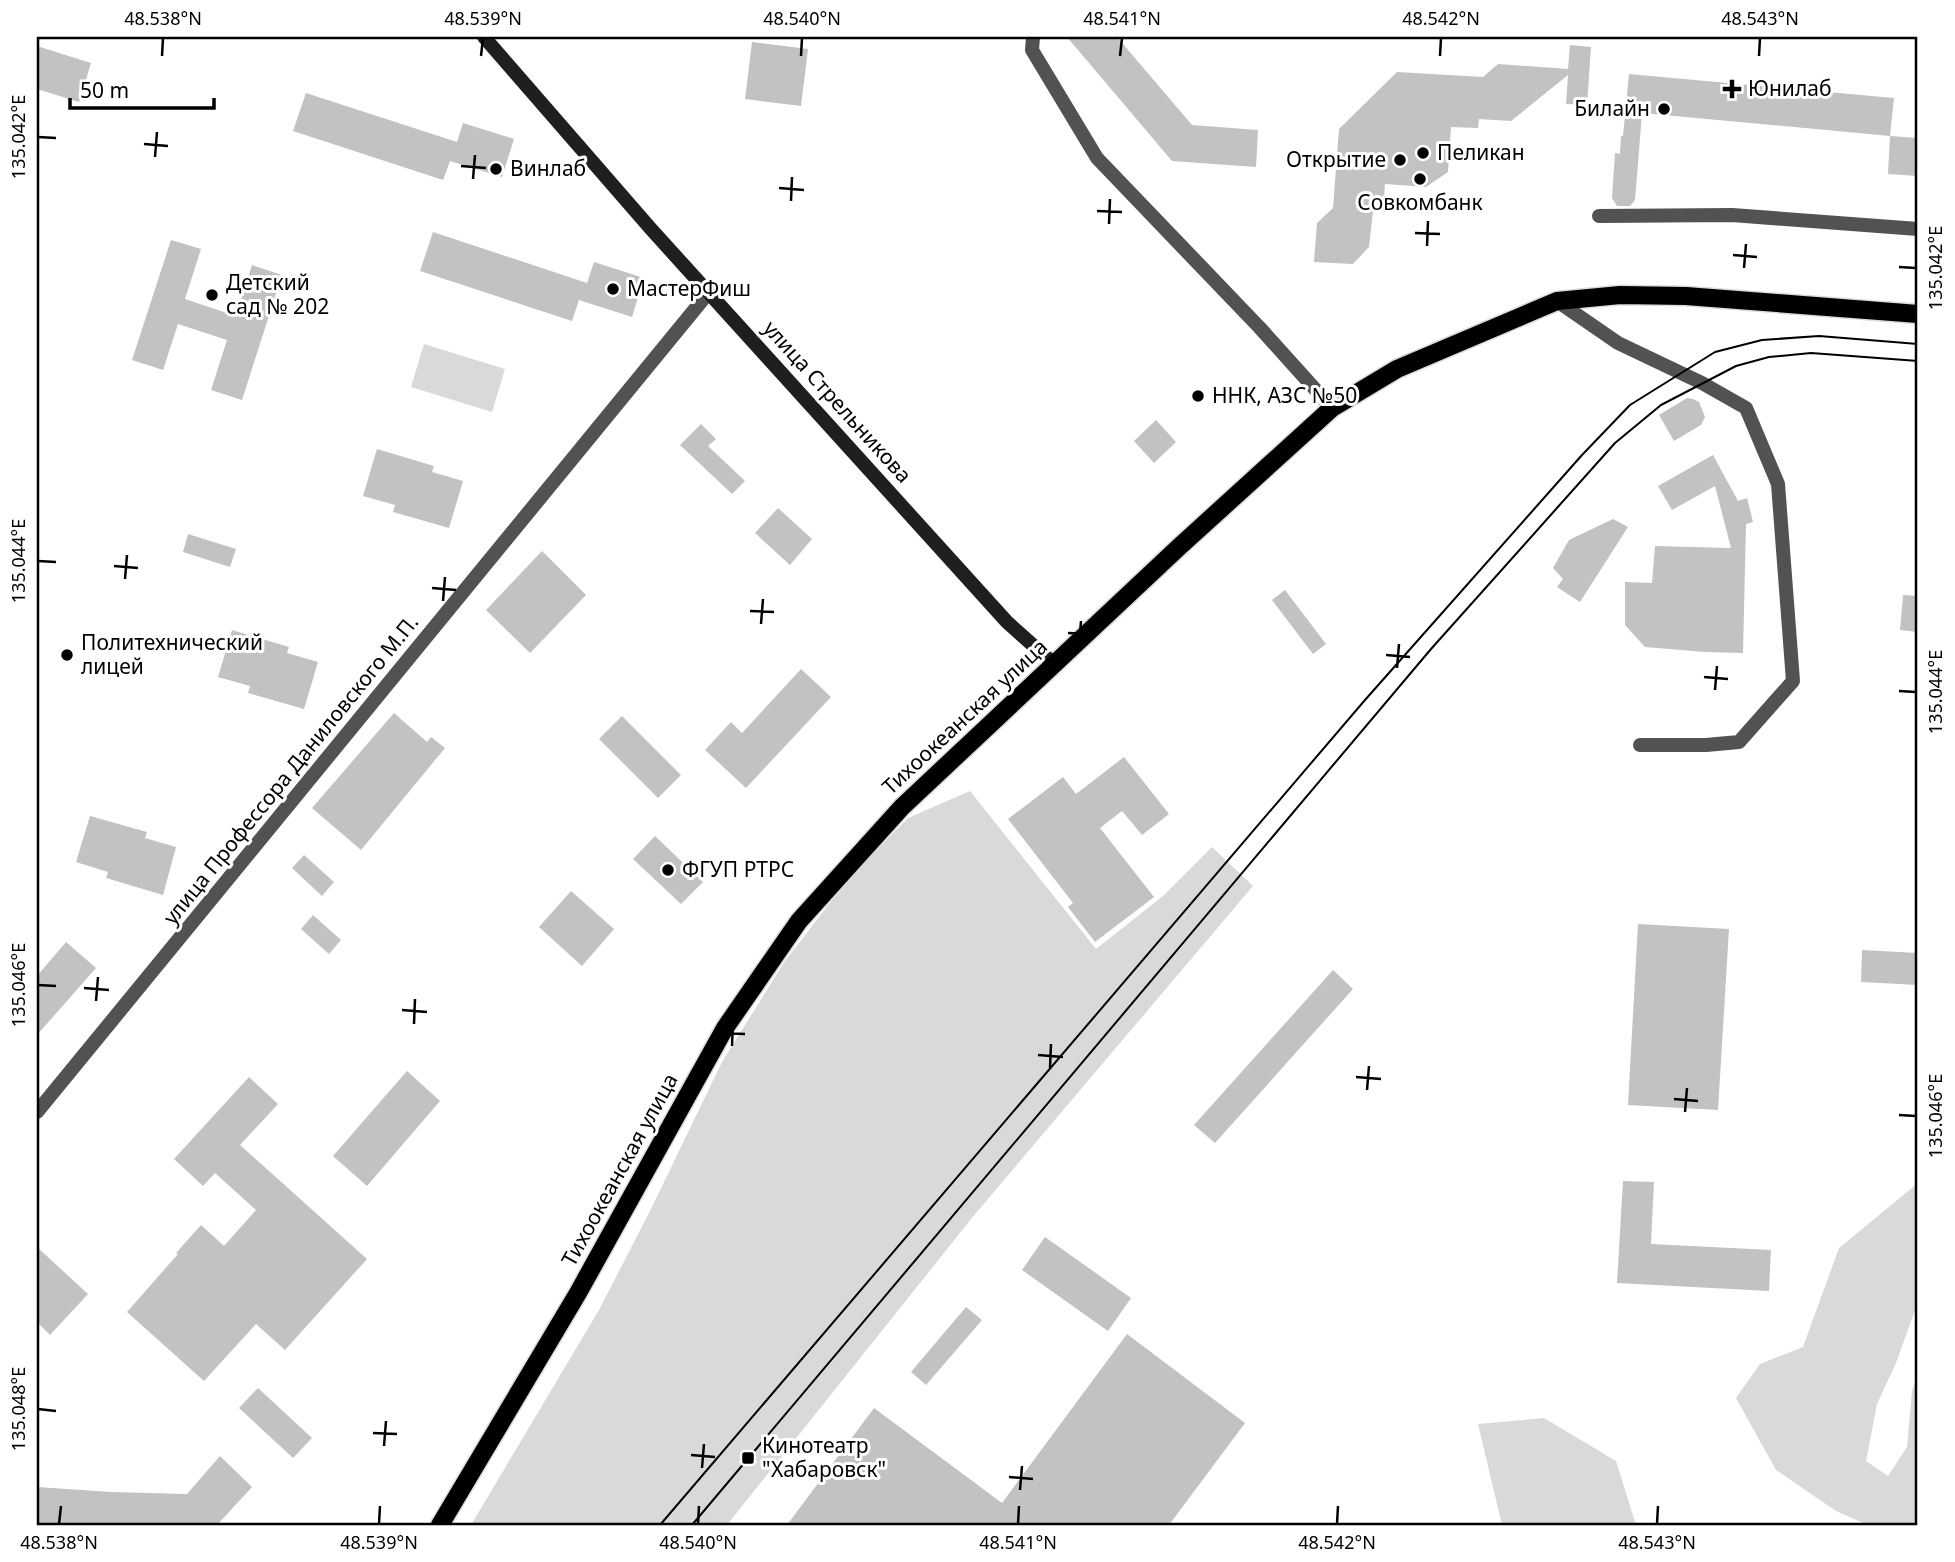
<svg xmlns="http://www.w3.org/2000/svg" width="1955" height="1562" font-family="'Noto Sans',sans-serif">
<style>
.green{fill:#d9d9d9}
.building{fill:#c2c2c2}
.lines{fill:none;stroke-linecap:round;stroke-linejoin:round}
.primary-casing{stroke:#dbdbdb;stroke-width:21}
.street{stroke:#525252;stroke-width:14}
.secondary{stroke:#1f1f1f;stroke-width:14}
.primary{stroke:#000;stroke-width:18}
.tram{stroke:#000;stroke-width:2}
.ticks{fill:none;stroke:#000;stroke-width:2.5}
.poi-dot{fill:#000;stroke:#fff;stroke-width:2.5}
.labels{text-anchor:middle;stroke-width:6;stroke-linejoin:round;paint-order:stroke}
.poi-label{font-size:21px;fill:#000;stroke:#fff;text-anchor:start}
.street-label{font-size:21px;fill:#000;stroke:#fff}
.neatline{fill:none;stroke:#000;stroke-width:2.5}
.ticks-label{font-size:18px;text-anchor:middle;fill:#000}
</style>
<rect width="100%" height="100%" fill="#fff"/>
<g class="green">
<polygon points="424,344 505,369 492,412 411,387"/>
<polygon points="970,791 1096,949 1163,896 1212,847 1253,886 971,1219 727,1525 471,1525 599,1310 650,1211 722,1062 785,961 850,877 908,818"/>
<polygon points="1918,1183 1918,1302 1896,1363 1877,1404 1866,1461 1888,1476 1907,1447 1912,1391 1918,1373 1918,1525 1868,1525 1836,1511 1776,1470 1736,1398 1760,1364 1803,1347 1839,1248"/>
<polygon points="1544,1418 1616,1461 1636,1525 1502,1525 1478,1424"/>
</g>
<g class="building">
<polygon points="1067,37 1117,37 1192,125 1258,130 1256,167 1172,161"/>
<polygon points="752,42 808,49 801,106 745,99"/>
<polygon points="1570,45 1591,47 1587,105 1566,104 1568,75 1511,121 1479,119 1478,128 1451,127 1448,172 1426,187 1385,184 1383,211 1373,211 1369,247 1353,264 1314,262 1317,223 1333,208 1339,129 1397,72 1483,77 1498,64 1568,69"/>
<polygon points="37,46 91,63 79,102 37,89"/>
<polygon points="1629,74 1894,98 1890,136 1642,113 1635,200 1630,206 1617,206 1612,198 1615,153 1620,154 1621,136 1623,136"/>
<polygon points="306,93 457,142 463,123 514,139 502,177 450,161 443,180 293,131"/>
<polygon points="1890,136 1918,138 1918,176 1888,174"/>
<polygon points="433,232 587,283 594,262 644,278 632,317 579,300 572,321 420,271"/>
<polygon points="171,240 201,249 185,299 236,316 252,265 282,275 242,400 211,390 227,340 178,324 163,370 132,360"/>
<polygon points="1687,398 1693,399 1699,402 1705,417 1701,425 1674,441 1659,415"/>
<polygon points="1156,420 1176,442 1154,463 1134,441"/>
<polygon points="701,424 716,439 708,446 745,481 732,494 680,445"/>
<polygon points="377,449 434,466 432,472 463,481 449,528 393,512 395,505 363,496"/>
<polygon points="1713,455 1738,501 1747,498 1753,522 1746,524 1743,653 1705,652 1645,647 1625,625 1625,582 1652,583 1655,546 1731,548 1715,486 1672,510 1658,486"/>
<polygon points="778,508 812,539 790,565 755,533"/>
<polygon points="1613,519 1628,527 1580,602 1557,587 1563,579 1553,568 1569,540"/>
<polygon points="188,534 236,549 230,567 183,552"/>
<polygon points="542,551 586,595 530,653 486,610"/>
<polygon points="1285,590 1326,644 1313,654 1272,600"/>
<polygon points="1903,595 1918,596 1918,632 1900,630"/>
<polygon points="232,630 289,647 287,653 318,662 304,709 248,693 250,686 218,677"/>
<polygon points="801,669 831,697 746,788 705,750 731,722 742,733"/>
<polygon points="394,713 427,742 431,737 445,748 361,850 312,808"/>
<polygon points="622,716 681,775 658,798 599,739"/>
<polygon points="1124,757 1169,814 1142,835 1122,811 1100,828 1154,897 1095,942 1068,907 1073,903 1008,819 1063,777 1076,794"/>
<polygon points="90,816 147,832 145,838 176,847 163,895 106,878 108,872 76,862"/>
<polygon points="655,836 703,882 681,904 633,859"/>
<polygon points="304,855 334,882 322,896 292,868"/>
<polygon points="571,891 614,929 582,966 539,927"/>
<polygon points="313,915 341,940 329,954 301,929"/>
<polygon points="1638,924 1729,929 1718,1110 1628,1105"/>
<polygon points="66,942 96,968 37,1035 37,976"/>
<polygon points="1862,950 1918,953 1918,985 1861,982"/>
<polygon points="1333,970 1353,989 1215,1143 1194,1125"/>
<polygon points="407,1071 440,1101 367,1186 333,1156"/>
<polygon points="249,1077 278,1104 240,1145 367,1259 285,1350 256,1324 204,1381 127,1312 178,1254 176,1253 201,1225 224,1246 256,1210 215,1173 203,1186 174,1159"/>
<polygon points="1623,1181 1654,1182 1651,1244 1771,1250 1769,1291 1617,1283"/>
<polygon points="1045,1237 1131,1298 1108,1331 1022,1270"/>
<polygon points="37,1247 88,1294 50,1335 37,1322"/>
<polygon points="966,1307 982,1320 926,1385 911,1372"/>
<polygon points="1127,1334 1245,1423 1169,1525 787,1525 874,1408 1002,1503"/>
<polygon points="258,1388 312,1438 293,1458 239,1408"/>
<polygon points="220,1456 252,1487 217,1525 37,1525 37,1487 111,1492 187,1494"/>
</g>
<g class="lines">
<defs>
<polyline id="primary" points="440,1525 578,1293 725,1028 799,921 902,807 1179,547 1332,408 1397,369 1557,301 1620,295 1686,296 1918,314"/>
</defs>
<use href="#primary" class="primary-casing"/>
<g class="street">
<polyline points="1033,37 1032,50 1097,158 1260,328 1332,408"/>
<polyline points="1599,216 1732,215 1918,229"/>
<polyline points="1557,301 1618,343 1702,383 1746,408 1778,484 1793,681 1739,742 1706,745 1640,745"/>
<polyline points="37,1112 709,292"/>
</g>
<polyline class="secondary" points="484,37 651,229 1007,622 1054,664"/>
<use href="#primary" class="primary"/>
<g class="tram">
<polyline points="660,1525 1365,700 1582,455 1630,405 1715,352 1762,340 1819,336 1918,344"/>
<polyline points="692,1525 1431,649 1615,443 1661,405 1736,366 1769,357 1811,353 1918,361"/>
</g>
</g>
<path class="ticks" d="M 162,56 L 163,38M 481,56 L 483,38M 801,56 L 802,38M 1120,56 L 1122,38M 1440,56 L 1441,38M 1759,56 L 1760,38M 38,137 L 56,138M 144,144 L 168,146M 155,157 L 157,132M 461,166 L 486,168M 473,179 L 475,155M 779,188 L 804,190M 791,201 L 792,177M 1097,211 L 1122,212M 1109,224 L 1110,199M 1415,233 L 1440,234M 1427,246 L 1428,221M 1733,255 L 1757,257M 1899,267 L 1916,268M 1744,268 L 1746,244M 38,561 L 56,562M 114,566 L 138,568M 125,579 L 127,555M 432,588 L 456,590M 443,601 L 445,577M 750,611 L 774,612M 761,624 L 763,599M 1068,633 L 1092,634M 1079,646 L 1081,621M 1386,655 L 1410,657M 1397,668 L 1399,644M 1704,677 L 1728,679M 1715,690 L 1717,666M 1899,691 L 1916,692M 38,985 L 56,986M 84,988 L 109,990M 96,1001 L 98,977M 402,1010 L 427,1012M 414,1024 L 415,999M 720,1033 L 745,1034M 732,1046 L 733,1021M 1038,1055 L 1063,1057M 1050,1068 L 1051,1044M 1356,1077 L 1381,1079M 1367,1090 L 1369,1066M 1674,1099 L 1698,1101M 1685,1112 L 1687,1088M 1899,1115 L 1916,1116M 38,1409 L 56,1411M 373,1433 L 397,1434M 384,1446 L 386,1421M 691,1455 L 715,1457M 702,1468 L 704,1444M 1009,1477 L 1033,1479M 1020,1490 L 1022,1466M 59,1524 L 61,1506M 379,1524 L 380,1506M 698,1524 L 699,1506M 1018,1524 L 1019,1506M 1337,1524 L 1338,1506M 1657,1524 L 1658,1506"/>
<g class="poi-dot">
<path d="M1728.5 78.5h7v7h7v7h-7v7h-7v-7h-7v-7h7z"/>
<circle cx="1664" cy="109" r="7"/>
<circle cx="1423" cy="153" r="7"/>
<circle cx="1400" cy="160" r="7"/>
<circle cx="496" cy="169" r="7"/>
<circle cx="1420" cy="179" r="7"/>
<circle cx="613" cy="289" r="7"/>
<circle cx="212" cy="295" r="7"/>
<circle cx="1198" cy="396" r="7"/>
<circle cx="67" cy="655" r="7"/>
<circle cx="668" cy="870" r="7"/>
<rect x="741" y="1451" width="14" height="14" rx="3.5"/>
</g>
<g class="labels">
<g class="poi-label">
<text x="1748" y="96">Юнилаб</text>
<text x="1650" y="116" text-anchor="end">Билайн</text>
<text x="1437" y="160">Пеликан</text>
<text x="1386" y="167" text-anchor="end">Открытие</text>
<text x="510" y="176">Винлаб</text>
<text x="1420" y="210" text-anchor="middle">Совкомбанк</text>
<text x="226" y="290">Детский<tspan x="226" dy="24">сад № 202</tspan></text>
<text x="627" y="296">МастерФиш</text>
<text x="1212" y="403">ННК, АЗС №50</text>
<text x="81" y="650">Политехнический<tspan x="81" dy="24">лицей</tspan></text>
<text x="682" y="877">ФГУП РТРС</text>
<text x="762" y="1453">Кинотеатр<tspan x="762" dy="24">"Хабаровск"</tspan></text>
</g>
<g class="street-label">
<text transform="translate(837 402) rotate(48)" y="7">улица Стрельникова</text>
<text transform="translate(965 717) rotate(-43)" y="7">Тихоокеанская улица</text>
<text transform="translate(291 770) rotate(-51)" y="7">улица Профессора Даниловского М.П.</text>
<text transform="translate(620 1170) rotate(-61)" y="7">Тихоокеанская улица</text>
</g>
</g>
<rect width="1955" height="1562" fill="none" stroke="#ffffff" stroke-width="77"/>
<path d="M70 98v10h144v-10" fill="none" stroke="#000000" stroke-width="3.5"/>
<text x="80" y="98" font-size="21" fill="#000000" stroke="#ffffff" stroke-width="5" paint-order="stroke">50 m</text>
<rect x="38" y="38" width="1878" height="1486" class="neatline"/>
<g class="ticks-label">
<text x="163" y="25">48.538°N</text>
<text x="483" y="25">48.539°N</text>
<text x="802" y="25">48.540°N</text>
<text x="1122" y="25">48.541°N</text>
<text x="1441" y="25">48.542°N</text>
<text x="1760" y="25">48.543°N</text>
<text transform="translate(19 137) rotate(-90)" y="6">135.042°E</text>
<text transform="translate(1936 268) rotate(-90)" y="6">135.042°E</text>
<text transform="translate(19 561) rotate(-90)" y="6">135.044°E</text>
<text transform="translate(1936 692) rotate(-90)" y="6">135.044°E</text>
<text transform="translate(19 985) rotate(-90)" y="6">135.046°E</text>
<text transform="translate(1936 1116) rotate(-90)" y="6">135.046°E</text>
<text transform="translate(19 1409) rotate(-90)" y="6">135.048°E</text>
<text x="59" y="1549">48.538°N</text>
<text x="379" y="1549">48.539°N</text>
<text x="698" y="1549">48.540°N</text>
<text x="1018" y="1549">48.541°N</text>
<text x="1337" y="1549">48.542°N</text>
<text x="1657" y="1549">48.543°N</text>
</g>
</svg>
